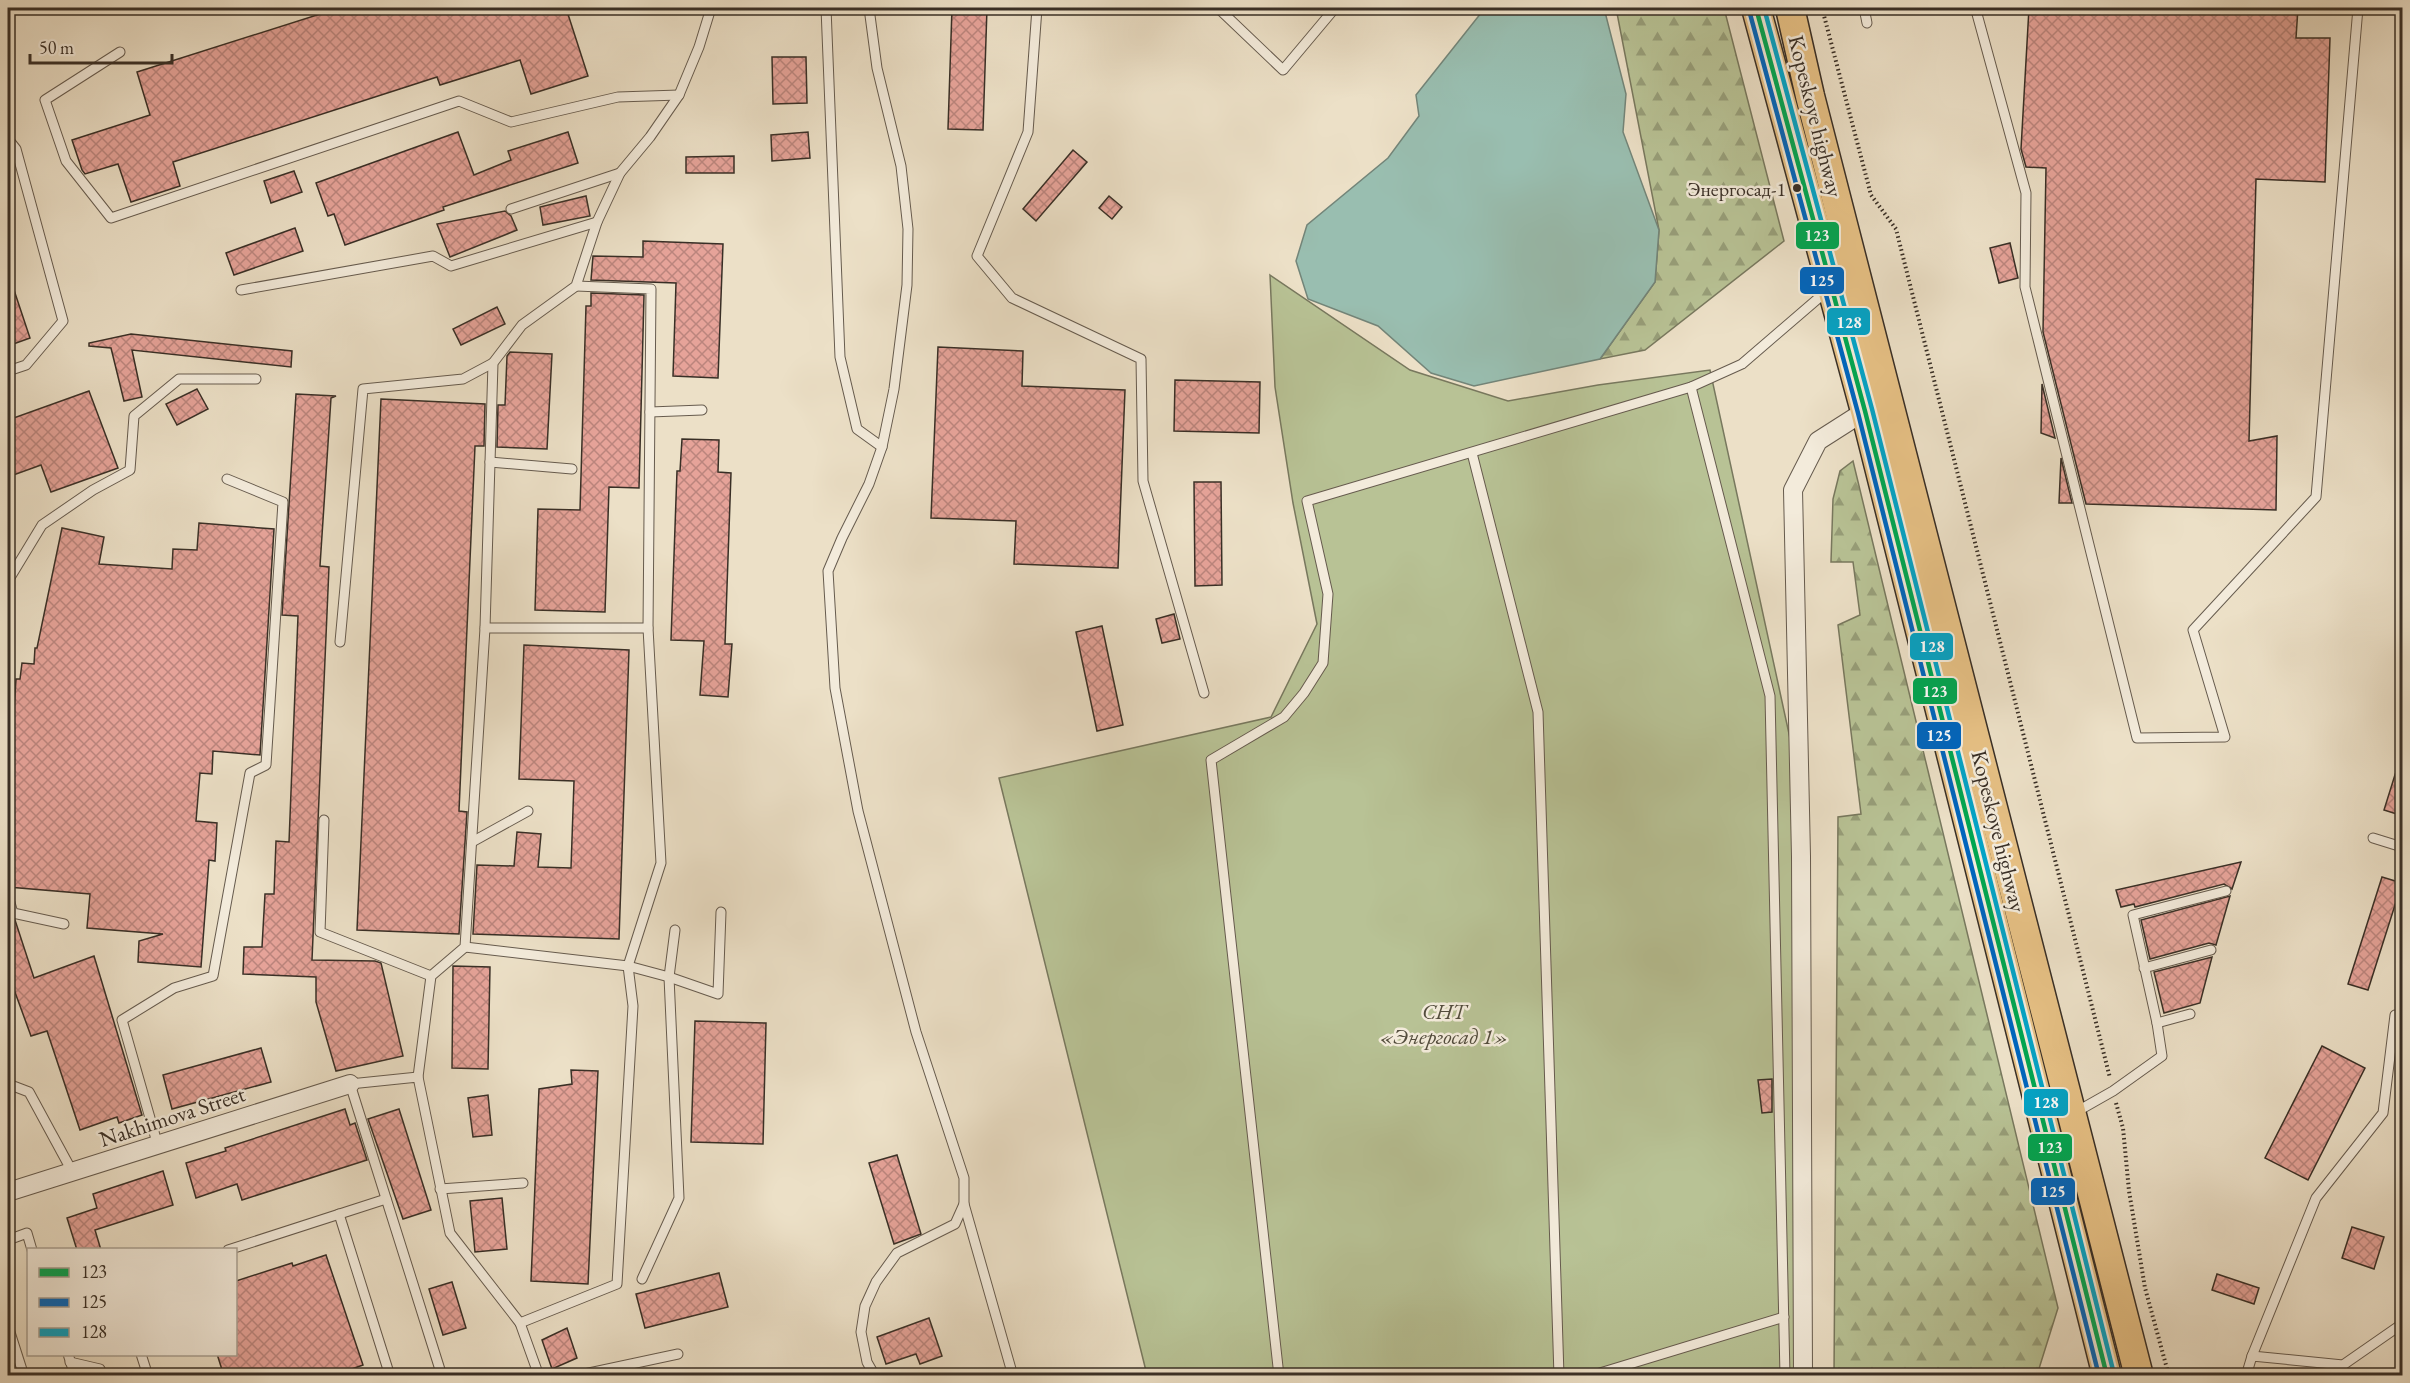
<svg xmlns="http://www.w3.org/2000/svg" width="2410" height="1383" font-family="'EB Garamond',serif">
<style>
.forest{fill:url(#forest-firs);stroke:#78785e;stroke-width:1.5}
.garden{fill:#b8c295;stroke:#78785e;stroke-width:1.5}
.water{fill:#99beb0;stroke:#738579;stroke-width:1.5}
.building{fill:url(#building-cross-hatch);stroke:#392f26;stroke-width:1.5}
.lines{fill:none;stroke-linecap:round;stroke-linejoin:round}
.service-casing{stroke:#665b4e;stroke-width:11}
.minor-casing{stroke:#665b4e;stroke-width:20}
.primary-casing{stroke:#392f26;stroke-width:31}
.path{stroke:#392f26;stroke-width:4;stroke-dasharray:1.5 3;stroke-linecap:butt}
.service{stroke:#f3ebdb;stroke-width:9}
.minor{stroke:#f3ebdb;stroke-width:18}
.primary{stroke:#e6c084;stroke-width:28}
.bus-1-casing{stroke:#f3ebdb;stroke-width:9}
.bus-2-casing{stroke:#f3ebdb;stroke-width:9}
.bus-3-casing{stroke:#f3ebdb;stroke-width:9}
.bus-1{stroke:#00a651;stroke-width:4.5}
.bus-2{stroke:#0065bd;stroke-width:4.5}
.bus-3{stroke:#03a3c6;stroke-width:4.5}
.bus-dot{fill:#392f26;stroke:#f3ebdb;stroke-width:2}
.labels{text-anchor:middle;stroke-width:5;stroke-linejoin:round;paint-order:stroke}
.bus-label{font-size:20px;fill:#392f26;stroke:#f3ebdb;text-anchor:end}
.street-label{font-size:22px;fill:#392f26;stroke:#f3ebdb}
.park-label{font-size:22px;font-style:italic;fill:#524c3c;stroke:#f3ebdb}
.line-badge{stroke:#f3ebdb;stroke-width:2}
.badge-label{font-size:16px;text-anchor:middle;font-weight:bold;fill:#fff}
</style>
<defs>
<pattern id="forest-firs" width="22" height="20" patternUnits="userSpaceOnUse" patternTransform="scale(1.5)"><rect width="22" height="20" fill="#b8c295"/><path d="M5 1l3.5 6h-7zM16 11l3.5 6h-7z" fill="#979e79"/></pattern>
<pattern id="building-cross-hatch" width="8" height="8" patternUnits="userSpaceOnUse" patternTransform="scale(1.5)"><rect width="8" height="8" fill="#e6a399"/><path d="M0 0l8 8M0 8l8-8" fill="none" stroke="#bb857d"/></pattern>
</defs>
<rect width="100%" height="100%" fill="#ece0c7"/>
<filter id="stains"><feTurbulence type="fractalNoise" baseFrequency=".00333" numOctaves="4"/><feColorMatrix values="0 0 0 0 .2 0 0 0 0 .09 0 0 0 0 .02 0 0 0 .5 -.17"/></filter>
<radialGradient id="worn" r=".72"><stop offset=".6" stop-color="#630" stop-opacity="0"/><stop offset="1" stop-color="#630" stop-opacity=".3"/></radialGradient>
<g class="forest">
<polygon points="1616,8 1724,8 1784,241 1645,350 1600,359 1655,282 1659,230"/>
<polygon points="1853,461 2058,1308 2037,1375 1834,1375 1838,817 1861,814 1838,625 1860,615 1853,562 1831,562 1833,499 1840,471"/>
</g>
<polygon class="garden" points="1270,275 1410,370 1508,401 1598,385 1710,370 1796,766 1796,1375 1147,1375 999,778 1271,717 1317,624 1293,503 1275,387"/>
<polygon class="water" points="1485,8 1604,8 1626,94 1623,132 1659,230 1655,282 1600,359 1474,386 1431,373 1378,326 1308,299 1296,261 1307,225 1388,158 1419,116 1416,95"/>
<g class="building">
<polygon points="339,8 566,8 588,76 531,94 520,60 440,85 437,77 173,162 180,186 131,202 118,164 85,174 82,170 72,140 150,115 137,72"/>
<polygon points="952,8 987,8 983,130 948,129"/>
<polygon points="2029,8 2298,8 2296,38 2330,38 2325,182 2256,179 2249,441 2277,436 2276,510 2086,504 2043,332 2046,168 2026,167 2021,149"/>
<polygon points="772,57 806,57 807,103 773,104"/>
<polygon points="458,132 474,175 511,160 508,151 568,132 578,163 443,207 444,210 345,245 334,214 328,216 316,183"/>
<polygon points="808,132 810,158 772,161 771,135"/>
<polygon points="1073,150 1087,162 1036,221 1023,209"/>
<polygon points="734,156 734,173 686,173 686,157"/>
<polygon points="294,171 302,192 271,203 264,181"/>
<polygon points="586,196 590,216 543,225 540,207"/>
<polygon points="1109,196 1122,207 1112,219 1099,208"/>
<polygon points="505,211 511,216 517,230 450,257 437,224"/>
<polygon points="295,228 303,251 234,275 226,253"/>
<polygon points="643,241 723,244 718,378 673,376 676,283 591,280 593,256 643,257"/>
<polygon points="2010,243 2018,278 1999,283 1990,248"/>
<polygon points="8,278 10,278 30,338 8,346"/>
<polygon points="591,293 644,295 639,488 609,487 605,612 535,610 538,509 580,510 586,306 591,306"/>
<polygon points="497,307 505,324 461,345 453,329"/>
<polygon points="131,334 292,351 291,367 132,350 142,397 124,401 111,348 89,346 89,343"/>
<polygon points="938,347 1023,351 1022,386 1125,390 1118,568 1014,564 1016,521 931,518"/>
<polygon points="510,352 552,354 547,449 497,447 498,405 505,405 507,356"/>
<polygon points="1175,380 1260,382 1259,433 1174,431"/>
<polygon points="2042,384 2055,438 2041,433"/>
<polygon points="197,389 208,409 177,425 166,404"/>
<polygon points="89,391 118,468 51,492 41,465 8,477 8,420"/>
<polygon points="296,394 336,396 331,398 320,566 329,567 312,960 375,961 381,963 403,1056 336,1071 316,1002 316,977 243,974 244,947 262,947 265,894 274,894 276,841 289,842 298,616 282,615"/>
<polygon points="381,399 485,404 484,446 475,446 459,811 467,812 459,934 357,930"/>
<polygon points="682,439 719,440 718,472 731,473 725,644 732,644 728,697 700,695 704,641 671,640 677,471 680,471"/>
<polygon points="2061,458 2072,503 2059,503"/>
<polygon points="1194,482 1221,482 1222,585 1195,586"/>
<polygon points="199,523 274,529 260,755 213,751 212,774 200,773 196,821 217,823 215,861 209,860 201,967 138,962 139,941 163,934 87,928 90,894 8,887 8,796 16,679 20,679 22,663 34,664 35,648 37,648 62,528 104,537 99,564 172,569 173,549 197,550"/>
<polygon points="1174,614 1180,639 1162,643 1156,619"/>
<polygon points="1102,626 1123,725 1097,731 1076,632"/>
<polygon points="524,645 629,650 619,939 473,934 477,865 514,866 517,832 541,834 538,867 571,868 574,781 519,779"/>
<polygon points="2399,762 2403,763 2403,816 2384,810"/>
<polygon points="2241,862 2232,889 2224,884 2135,907 2134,904 2121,907 2116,890"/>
<polygon points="2382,877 2402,883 2368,990 2348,984"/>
<polygon points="2230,896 2216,945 2209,943 2150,959 2141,920"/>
<polygon points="8,917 15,920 34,978 94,956 142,1115 119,1123 117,1117 80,1130 47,1031 31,1036 12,984 8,972"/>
<polygon points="2212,957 2200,1003 2164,1013 2154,972"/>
<polygon points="453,966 490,967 488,1069 452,1068"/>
<polygon points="695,1021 766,1023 763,1144 691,1142"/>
<polygon points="2322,1046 2365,1068 2308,1180 2265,1158"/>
<polygon points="261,1048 271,1082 172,1109 163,1075"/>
<polygon points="571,1070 598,1071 588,1284 531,1281 539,1089 572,1084"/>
<polygon points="1772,1079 1772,1112 1762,1113 1758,1080"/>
<polygon points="488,1095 492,1135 473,1137 468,1098"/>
<polygon points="345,1109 350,1125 355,1123 367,1160 242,1200 237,1184 196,1198 186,1163 226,1151 225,1148"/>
<polygon points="399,1109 431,1210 403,1219 368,1119"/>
<polygon points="897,1155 921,1234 894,1244 869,1163"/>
<polygon points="163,1171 173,1205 95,1230 101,1250 77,1250 67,1218 97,1208 93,1194"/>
<polygon points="502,1198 507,1249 475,1252 470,1201"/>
<polygon points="2352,1227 2384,1237 2374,1269 2342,1258"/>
<polygon points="326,1255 363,1365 332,1376 224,1376 217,1354 236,1354 236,1281 292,1263 293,1266"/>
<polygon points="719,1273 728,1307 645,1328 636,1294"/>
<polygon points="2217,1274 2259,1288 2254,1304 2212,1290"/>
<polygon points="452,1282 466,1328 443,1335 429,1289"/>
<polygon points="929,1318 942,1356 920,1364 916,1354 886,1364 877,1337"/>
<polygon points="567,1328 577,1358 552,1369 542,1340"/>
</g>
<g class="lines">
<defs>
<g id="service">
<polyline points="826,8 840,357 857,429 882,447"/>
<polyline points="869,8 877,68 901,166 908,229 907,285 894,389 882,447 869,484 842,538 828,571 835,688 858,811 916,1032 964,1178 964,1204 955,1224 897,1253 876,1282 865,1306 861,1332 867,1362 875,1376"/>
<polyline points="1037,8 1028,132 977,256 1012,298 1141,359 1143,481 1204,693"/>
<polyline points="1218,8 1283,70 1335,8"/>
<polyline points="1864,8 1867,23"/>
<polyline points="1978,8 1977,14 2026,193 2025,287 2137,738 2225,737 2193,630 2316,497 2358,8"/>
<polyline points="120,52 45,100 66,161 111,218 459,101 511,122 618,97 679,95"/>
<polyline points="8,139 16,149 63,321 26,365 8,371"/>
<polyline points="511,209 620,173"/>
<polyline points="241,290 433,256 451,266 597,222"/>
<polyline points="1691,387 1770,696 1785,1376"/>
<polyline points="650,412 702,410"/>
<polyline points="1472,453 1538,712 1559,1376"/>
<polyline points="490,462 572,469"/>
<polyline points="8,581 42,525 93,490 130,470 134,416 179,379 256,379"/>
<polyline points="485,628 648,628"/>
<polyline points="340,642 363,389 463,379 493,363"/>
<polyline points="324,820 320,932 431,976"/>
<polyline points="2373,838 2402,847"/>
<polyline points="472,842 528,811"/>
<polyline points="8,896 13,913 64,924"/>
<polyline points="465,947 628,966 669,977 718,994 721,912"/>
<polyline points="2144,968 2211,950"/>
<polyline points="2157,1023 2190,1014"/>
<polyline points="418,1077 431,976 465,947 485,628 493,363 522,325 576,286 597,222 620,173 650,137 679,95 699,47 711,8"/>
<polyline points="8,1084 29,1092 73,1173"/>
<polyline points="2076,1112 2113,1091 2162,1056 2157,1023 2133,915 2226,891"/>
<polyline points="158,1146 122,1020 174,988 213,976 250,773 266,765 283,502 227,479"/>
<polyline points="440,1189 523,1183"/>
<polyline points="964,1204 1013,1376"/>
<polyline points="339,1214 390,1376"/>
<polyline points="8,1240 27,1233 32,1250"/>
<polyline points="228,1250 386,1199"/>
<polyline points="642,1279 679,1198 669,977 675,930"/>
<polyline points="520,1323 539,1376"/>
<polyline points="8,1326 24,1376"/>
<polyline points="68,1354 75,1376"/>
<polyline points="141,1354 148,1376"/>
<polyline points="2252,1356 2316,1198 2383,1113 2395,1015"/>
<polyline points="70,1362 100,1369 103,1376"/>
<polyline points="442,1376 350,1084 418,1077 450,1233 520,1323 617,1284 633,1006 628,966 661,863 648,628 651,289 576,286"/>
<polyline points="575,1376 678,1354"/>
<polyline points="1279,1376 1211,760 1284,717 1304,693 1323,663 1328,594 1307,501 1691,387 1742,364 1828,290"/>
<polyline points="1590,1376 1784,1317"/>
<polyline points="2246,1376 2252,1356 2343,1365 2402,1324"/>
</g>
<g id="minor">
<polyline points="8,1192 350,1084"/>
<polyline points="1803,1376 1801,856 1793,490 1818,441 1865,411"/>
</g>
<g id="primary">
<polyline points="1756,8 1865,411 2107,1376"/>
<polyline points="1790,8 1810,96 2139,1376"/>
</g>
</defs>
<use href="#service" class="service-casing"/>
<use href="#minor" class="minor-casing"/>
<use href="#primary" class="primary-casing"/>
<g class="path">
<polyline points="1822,8 1871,195 1896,229 2110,1078"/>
<polyline points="2116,1103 2123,1128 2129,1191 2145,1288 2169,1376"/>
</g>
<use href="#service" class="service"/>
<use href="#minor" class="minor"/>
<use href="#primary" class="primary"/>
<defs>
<polyline id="bus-1" points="1756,8 1865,411 2107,1376"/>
<polyline id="bus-2" points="1749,10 1858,413 2099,1376"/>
<polyline id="bus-3" points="1764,8 1872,409 2114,1374"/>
</defs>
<use href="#bus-1" class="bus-1-casing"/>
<use href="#bus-2" class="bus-2-casing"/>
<use href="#bus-3" class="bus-3-casing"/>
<use href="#bus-1" class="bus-1"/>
<use href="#bus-2" class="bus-2"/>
<use href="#bus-3" class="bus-3"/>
</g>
<circle class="bus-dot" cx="1797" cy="188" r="5"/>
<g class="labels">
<g class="bus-label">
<text x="1786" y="196">Энергосад-1</text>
</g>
<g class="street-label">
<text transform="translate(1816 116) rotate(76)" y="8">Kopeskoye highway</text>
<text transform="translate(1999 831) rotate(76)" y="8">Kopeskoye highway</text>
<text transform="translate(172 1116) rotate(-18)" y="8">Nakhimova Street</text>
</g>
<g class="park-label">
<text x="1444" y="1019">СНТ<tspan x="1444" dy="25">«Энергосад 1»</tspan></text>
</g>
</g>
<g class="line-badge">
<rect x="1795" y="221" width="45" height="29" rx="6" fill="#00a651"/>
<rect x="1799" y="266" width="46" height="29" rx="6" fill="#0065bd"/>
<rect x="1826" y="307" width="45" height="29" rx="6" fill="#03a3c6"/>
<rect x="1909" y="632" width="45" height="29" rx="6" fill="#03a3c6"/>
<rect x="1912" y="677" width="46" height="28" rx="6" fill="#00a651"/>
<rect x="1916" y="721" width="46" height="29" rx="6" fill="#0065bd"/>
<rect x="2023" y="1088" width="46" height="29" rx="6" fill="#03a3c6"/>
<rect x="2027" y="1133" width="46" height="29" rx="6" fill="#00a651"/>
<rect x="2030" y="1177" width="46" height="29" rx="6" fill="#0065bd"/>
</g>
<g class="badge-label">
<text x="1817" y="241">123</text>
<text x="1822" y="286">125</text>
<text x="1849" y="328">128</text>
<text x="1932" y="652">128</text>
<text x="1935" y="697">123</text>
<text x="1939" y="741">125</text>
<text x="2046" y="1108">128</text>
<text x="2050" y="1153">123</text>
<text x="2053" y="1197">125</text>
</g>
<rect width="2410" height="1383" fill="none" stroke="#ece0c7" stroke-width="30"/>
<rect x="9" y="9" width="2392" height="1365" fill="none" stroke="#392f26" stroke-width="3"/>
<rect x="15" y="15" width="2380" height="1353" fill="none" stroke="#392f26" stroke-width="1.5"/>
<rect x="27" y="1248" width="210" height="108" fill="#f3ebdb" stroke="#a9a093" stroke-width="1.5"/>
<rect x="39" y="1268" width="30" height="9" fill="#00a651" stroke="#a9a093" stroke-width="1.5"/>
<text x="81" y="1278" font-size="18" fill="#392f26">123</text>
<rect x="39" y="1298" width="30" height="9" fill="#0065bd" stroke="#a9a093" stroke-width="1.5"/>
<text x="81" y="1308" font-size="18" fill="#392f26">125</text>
<rect x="39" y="1328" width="30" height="9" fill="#03a3c6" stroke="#a9a093" stroke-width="1.5"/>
<text x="81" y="1338" font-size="18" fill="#392f26">128</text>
<path d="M30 54v9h142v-9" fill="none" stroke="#392f26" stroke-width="3"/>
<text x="39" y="54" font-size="18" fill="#392f26" stroke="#f3ebdb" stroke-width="4.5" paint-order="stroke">50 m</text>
<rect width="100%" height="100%" filter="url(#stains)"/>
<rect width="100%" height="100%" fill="url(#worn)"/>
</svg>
